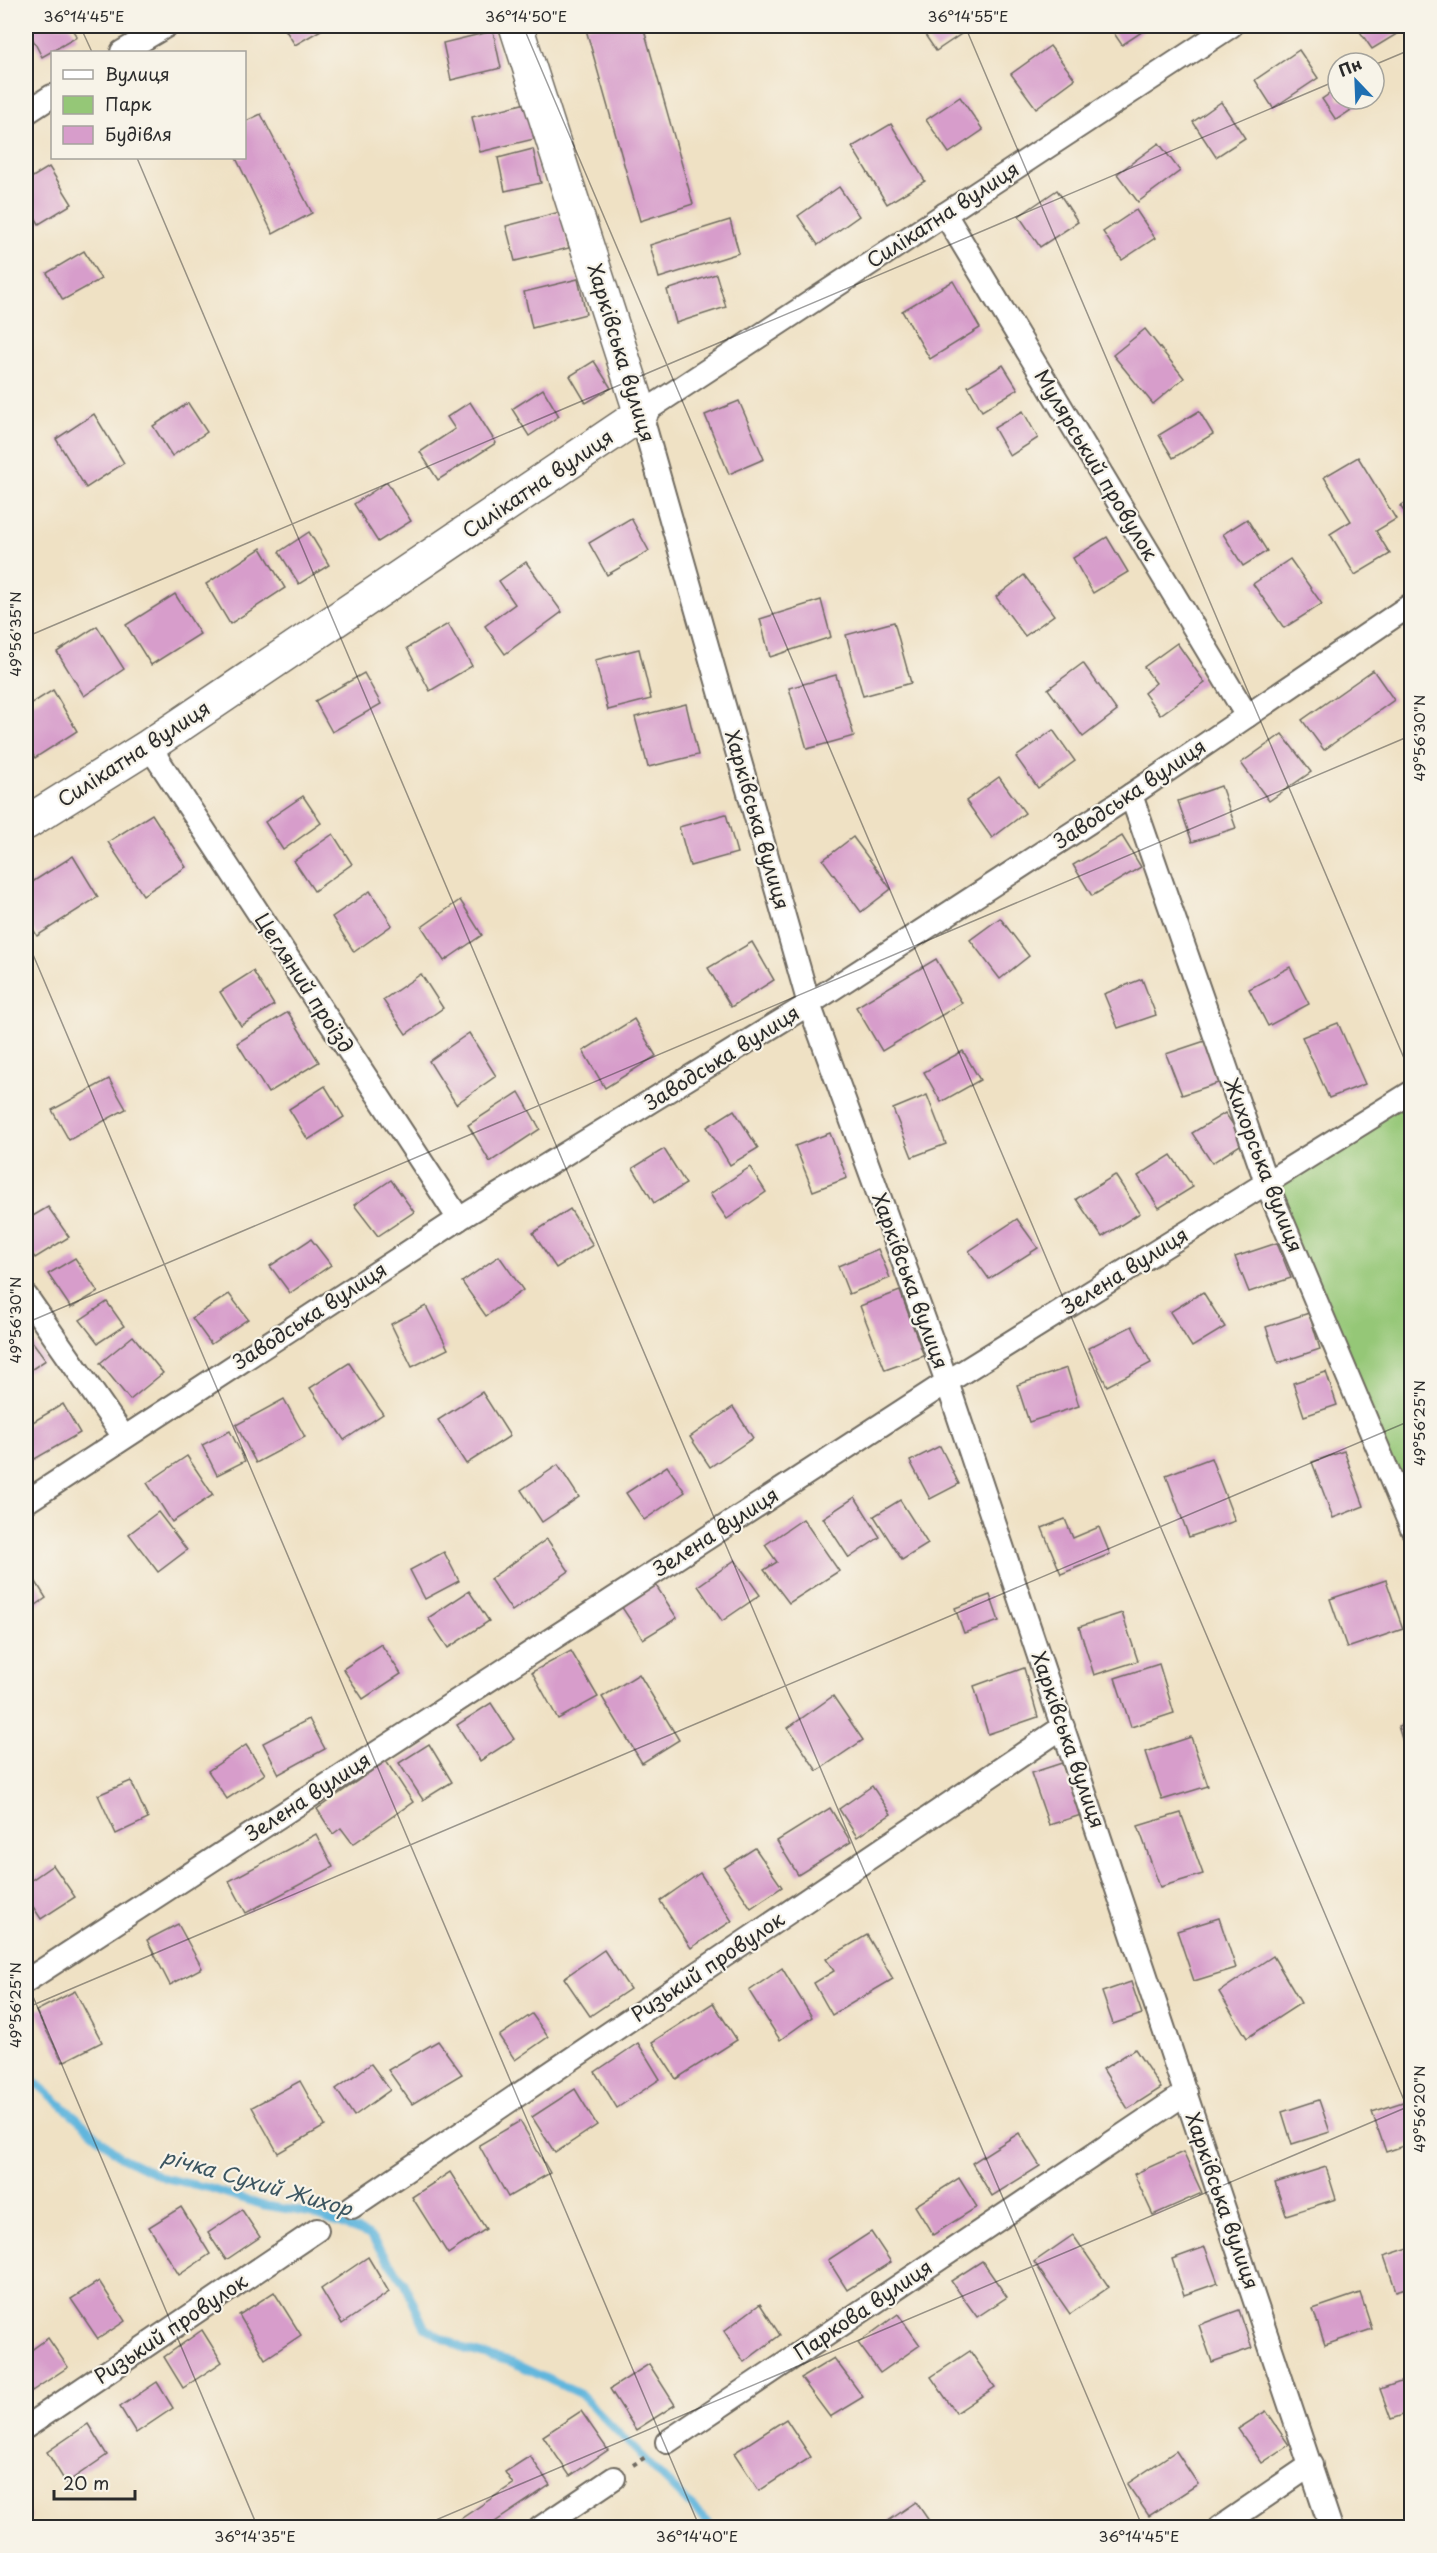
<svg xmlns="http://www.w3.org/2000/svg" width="1437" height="2553" font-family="'Playpen Sans',sans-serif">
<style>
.green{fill:#95c777;stroke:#607951;stroke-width:1.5}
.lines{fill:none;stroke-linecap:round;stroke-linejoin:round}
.stream{stroke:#61b6dd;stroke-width:8}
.building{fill:#d79dcb}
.minor-casing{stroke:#706b61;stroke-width:26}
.primary-casing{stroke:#706b61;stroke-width:36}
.path{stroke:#706b61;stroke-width:4;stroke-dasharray:4.5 4.5;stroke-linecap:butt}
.minor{stroke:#fff;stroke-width:22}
.primary{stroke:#fff;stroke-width:33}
.ticks{fill:none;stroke:#2b2b2b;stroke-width:1.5;stroke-opacity:0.45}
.labels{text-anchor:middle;stroke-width:4.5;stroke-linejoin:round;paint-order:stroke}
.street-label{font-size:20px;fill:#2b2b2b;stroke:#f7f3e8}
.water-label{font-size:21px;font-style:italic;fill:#3b5560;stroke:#f7f3e8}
.neatline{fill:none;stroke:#2b2b2b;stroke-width:2}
.ticks-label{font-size:15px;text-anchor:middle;fill:#2b2b2b}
</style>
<rect width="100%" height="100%" fill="#f7f3e8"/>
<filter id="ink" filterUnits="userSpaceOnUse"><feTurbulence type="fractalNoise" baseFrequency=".0167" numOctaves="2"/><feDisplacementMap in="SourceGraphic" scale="12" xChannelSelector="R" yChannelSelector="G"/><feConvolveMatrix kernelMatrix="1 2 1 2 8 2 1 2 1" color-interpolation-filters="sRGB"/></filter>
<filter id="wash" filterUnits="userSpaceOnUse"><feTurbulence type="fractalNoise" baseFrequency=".008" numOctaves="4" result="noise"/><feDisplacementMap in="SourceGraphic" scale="24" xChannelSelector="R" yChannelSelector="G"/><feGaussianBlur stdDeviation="1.35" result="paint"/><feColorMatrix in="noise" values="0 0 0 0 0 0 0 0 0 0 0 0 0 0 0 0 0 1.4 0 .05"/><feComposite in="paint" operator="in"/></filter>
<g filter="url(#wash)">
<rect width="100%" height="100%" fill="#efe1c4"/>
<polygon class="green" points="1411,1092 1411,1529 1266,1182"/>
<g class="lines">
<polyline class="stream" points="26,2074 121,2157 165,2178 209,2188 262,2205 310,2213 369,2235 404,2282 425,2328 466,2350 511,2362 580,2394 713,2528"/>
</g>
<g id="blocks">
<g class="building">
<polygon points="26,26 70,26 77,37 42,57"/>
<polygon points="283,26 328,26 295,45"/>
<polygon points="585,26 643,26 693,204 640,221"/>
<polygon points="919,26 973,26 936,51"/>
<polygon points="1109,26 1151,26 1122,45"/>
<polygon points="1356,26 1410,26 1372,49"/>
<polygon points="493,31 501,68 451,80 443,43"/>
<polygon points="1050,46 1075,79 1036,108 1011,74"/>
<polygon points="1299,50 1318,78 1273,108 1255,80"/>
<polygon points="1338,88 1338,99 1368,99 1336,120 1322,99"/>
<polygon points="960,97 983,130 949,153 926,120"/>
<polygon points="1221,102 1245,138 1216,157 1193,122"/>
<polygon points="526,103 534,139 480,152 472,117"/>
<polygon points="261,114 312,213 273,234 236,158 244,158 244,122"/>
<polygon points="891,124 925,181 887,204 852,147"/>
<polygon points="1159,143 1180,171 1138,202 1117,174"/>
<polygon points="533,149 541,183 505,191 498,158"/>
<polygon points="49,167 72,204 39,224 26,202 26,181"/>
<polygon points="839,187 859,216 818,245 798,216"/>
<polygon points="1057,190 1078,222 1040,247 1019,216"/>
<polygon points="1136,210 1155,238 1122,260 1103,232"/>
<polygon points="560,212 569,248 515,261 506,226"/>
<polygon points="730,220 739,253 659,278 650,245"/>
<polygon points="84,251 101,279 63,300 47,273"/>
<polygon points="716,274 726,307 676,323 667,290"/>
<polygon points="578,279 586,314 532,328 524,292"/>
<polygon points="953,281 980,328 930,359 902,311"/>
<polygon points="1145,329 1184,378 1153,404 1113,355"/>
<polygon points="594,361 611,388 586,403 570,376"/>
<polygon points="1003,365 1018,389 982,411 968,386"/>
<polygon points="543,389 559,416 529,436 512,409"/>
<polygon points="739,401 764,459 729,474 705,415"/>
<polygon points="470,402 496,443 438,480 420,452 455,429 447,417"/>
<polygon points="188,403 207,432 172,456 153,426"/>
<polygon points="1023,411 1038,438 1010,456 994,428"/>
<polygon points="1199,411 1213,434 1173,458 1159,435"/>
<polygon points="94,414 124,463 86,488 56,439"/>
<polygon points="1358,457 1396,519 1376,531 1390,554 1355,575 1330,534 1351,521 1324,477"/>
<polygon points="387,482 411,521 378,542 354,504"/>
<polygon points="1412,499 1412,522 1400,506"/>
<polygon points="631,518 649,551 607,575 589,543"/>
<polygon points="1247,519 1267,551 1243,566 1223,534"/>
<polygon points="309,532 329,565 299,584 279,552"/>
<polygon points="1107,537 1128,572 1093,593 1073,558"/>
<polygon points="261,548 285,588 230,624 206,584"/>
<polygon points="1290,559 1322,604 1284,628 1253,584"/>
<polygon points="526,562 562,612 505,654 485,626 515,604 499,581"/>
<polygon points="1024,575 1054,615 1025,636 996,597"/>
<polygon points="175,594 200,634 151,665 126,625"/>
<polygon points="821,600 831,637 770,657 760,619"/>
<polygon points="894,622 911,683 863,696 846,635"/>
<polygon points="448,624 472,666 430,691 407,648"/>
<polygon points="97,626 124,669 84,696 57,652"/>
<polygon points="1177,643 1205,683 1160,715 1144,693 1156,683 1144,667"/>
<polygon points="639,649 651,699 608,710 595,660"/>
<polygon points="1083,663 1117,711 1083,737 1048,689"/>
<polygon points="1373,670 1394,700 1324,750 1302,720"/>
<polygon points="364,673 381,704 332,732 315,701"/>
<polygon points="836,675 854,736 807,749 789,688"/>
<polygon points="53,690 77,731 35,758 26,742 26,707"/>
<polygon points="686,704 698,755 648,767 635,717"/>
<polygon points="1053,730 1075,761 1038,788 1016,757"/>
<polygon points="1282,734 1311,772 1269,801 1241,763"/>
<polygon points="999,777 1025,813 992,838 966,801"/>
<polygon points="1221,786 1236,828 1192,842 1178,801"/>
<polygon points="303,796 321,823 283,850 265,822"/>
<polygon points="152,814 186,867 143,895 108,842"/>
<polygon points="726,814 737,853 690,866 679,827"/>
<polygon points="333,834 352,864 314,891 294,861"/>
<polygon points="1122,836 1141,867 1092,896 1073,865"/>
<polygon points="853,837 891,889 861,912 823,860"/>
<polygon points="73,856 98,897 37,936 26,917 26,886"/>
<polygon points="370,891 392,925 354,952 332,917"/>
<polygon points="460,900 482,935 444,961 422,927"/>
<polygon points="1000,918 1029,956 1000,979 970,940"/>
<polygon points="752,942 774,980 731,1007 708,968"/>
<polygon points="936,959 962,1003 882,1051 856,1007"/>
<polygon points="1290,967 1309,1004 1268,1026 1249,989"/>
<polygon points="253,971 274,1005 241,1026 220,992"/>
<polygon points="421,974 443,1008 406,1034 383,1000"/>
<polygon points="1142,979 1156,1015 1118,1028 1104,994"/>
<polygon points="288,1012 319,1062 268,1093 237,1043"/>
<polygon points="634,1019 656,1056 605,1088 583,1051"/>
<polygon points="1338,1023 1365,1084 1329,1098 1302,1037"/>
<polygon points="469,1033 496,1076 456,1104 429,1061"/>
<polygon points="1211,1039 1227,1080 1182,1095 1166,1054"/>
<polygon points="963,1051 980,1080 941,1102 924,1072"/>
<polygon points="109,1079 126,1109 69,1140 52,1110"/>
<polygon points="325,1086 344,1117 308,1140 289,1109"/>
<polygon points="519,1092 540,1129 490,1162 468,1125"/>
<polygon points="927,1095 946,1144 912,1157 893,1109"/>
<polygon points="734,1110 758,1148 730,1165 707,1127"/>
<polygon points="1225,1113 1245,1142 1212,1163 1192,1133"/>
<polygon points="830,1133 847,1178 813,1191 795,1146"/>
<polygon points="664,1149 686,1184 654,1203 633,1168"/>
<polygon points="1171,1155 1193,1187 1159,1208 1138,1176"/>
<polygon points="750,1167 766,1192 727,1219 710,1194"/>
<polygon points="1115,1175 1140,1213 1102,1237 1076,1199"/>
<polygon points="391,1180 414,1212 378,1236 354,1205"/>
<polygon points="48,1207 69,1237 35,1258 26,1245 26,1220"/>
<polygon points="570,1209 593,1245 556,1268 533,1233"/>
<polygon points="1017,1219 1038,1248 989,1279 969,1251"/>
<polygon points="311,1239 331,1265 290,1293 270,1266"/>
<polygon points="1277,1243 1291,1278 1249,1292 1235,1257"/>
<polygon points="878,1249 890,1278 849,1294 838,1266"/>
<polygon points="499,1256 523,1290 486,1316 462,1282"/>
<polygon points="75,1258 98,1292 71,1308 48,1274"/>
<polygon points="900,1291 924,1356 885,1370 860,1306"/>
<polygon points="1203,1292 1225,1327 1192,1347 1170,1312"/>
<polygon points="229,1294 248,1319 211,1344 192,1318"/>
<polygon points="107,1302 124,1326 98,1343 80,1320"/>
<polygon points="426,1306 448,1349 412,1367 391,1324"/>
<polygon points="1309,1313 1320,1349 1278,1363 1266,1327"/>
<polygon points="1132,1326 1151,1363 1107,1386 1088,1348"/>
<polygon points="26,1333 46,1360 26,1373"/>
<polygon points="133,1336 163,1373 130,1400 100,1363"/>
<polygon points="349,1363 383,1414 344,1440 310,1388"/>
<polygon points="1067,1368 1079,1406 1029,1422 1017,1385"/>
<polygon points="1326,1372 1337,1405 1304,1416 1293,1383"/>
<polygon points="482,1392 510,1436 466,1464 438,1420"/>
<polygon points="284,1399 305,1437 256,1463 236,1425"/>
<polygon points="63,1404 80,1433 26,1464 26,1426"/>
<polygon points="733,1407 753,1438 710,1467 690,1437"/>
<polygon points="230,1431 245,1461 217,1475 202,1445"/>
<polygon points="940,1446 959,1484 930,1499 910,1461"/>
<polygon points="1344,1451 1364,1506 1333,1518 1312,1462"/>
<polygon points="187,1456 213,1495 172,1522 147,1483"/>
<polygon points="1211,1458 1235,1521 1189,1537 1166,1475"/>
<polygon points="558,1465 579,1497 542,1522 521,1490"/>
<polygon points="667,1466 685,1492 644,1520 626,1493"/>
<polygon points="855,1497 880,1537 849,1558 823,1518"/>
<polygon points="900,1500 928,1544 902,1560 874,1516"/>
<polygon points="158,1512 187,1550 158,1572 129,1534"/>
<polygon points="803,1519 839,1571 789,1603 764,1570 777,1562 765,1545"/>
<polygon points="1065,1519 1073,1538 1099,1527 1110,1554 1061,1574 1042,1528"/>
<polygon points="547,1539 569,1571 512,1611 490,1579"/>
<polygon points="444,1552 459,1581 425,1599 410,1570"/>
<polygon points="735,1560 760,1595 722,1621 698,1586"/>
<polygon points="26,1566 46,1598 26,1612"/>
<polygon points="1386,1580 1403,1629 1347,1648 1330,1599"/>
<polygon points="655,1584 677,1618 643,1639 621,1606"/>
<polygon points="469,1591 489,1621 448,1648 428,1618"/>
<polygon points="990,1595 999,1621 964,1633 955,1608"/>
<polygon points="1122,1613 1138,1661 1094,1675 1079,1627"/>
<polygon points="381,1644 401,1674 363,1699 343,1669"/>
<polygon points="571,1651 598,1697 558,1719 532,1672"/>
<polygon points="1159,1664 1174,1713 1131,1727 1115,1678"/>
<polygon points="1024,1668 1038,1717 988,1734 974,1686"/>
<polygon points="639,1674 679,1740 642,1763 602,1697"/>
<polygon points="833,1696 863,1740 817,1771 788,1728"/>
<polygon points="491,1703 514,1739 480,1761 457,1725"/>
<polygon points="309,1719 325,1749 279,1774 263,1743"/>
<polygon points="1412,1722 1412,1768 1411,1768 1398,1726"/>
<polygon points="1191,1737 1208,1786 1162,1800 1146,1752"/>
<polygon points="429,1744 452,1782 423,1800 399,1763"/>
<polygon points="246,1745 265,1774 227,1799 208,1771"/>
<polygon points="386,1761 413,1802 353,1844 341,1828 333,1834 317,1809"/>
<polygon points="1062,1763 1081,1815 1049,1825 1031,1773"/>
<polygon points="131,1781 148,1819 116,1834 98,1795"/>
<polygon points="872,1786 891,1814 857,1837 839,1809"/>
<polygon points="830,1808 851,1842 798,1875 777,1841"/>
<polygon points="1181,1813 1203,1874 1160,1887 1138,1826"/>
<polygon points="316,1834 333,1867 246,1913 229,1881"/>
<polygon points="755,1848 782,1887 751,1908 724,1868"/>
<polygon points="53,1865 75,1897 41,1919 26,1896 26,1884"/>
<polygon points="700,1873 732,1921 691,1948 660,1901"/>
<polygon points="1219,1918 1236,1968 1194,1981 1177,1931"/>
<polygon points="178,1924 202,1968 170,1985 147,1940"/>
<polygon points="867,1935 893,1979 832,2015 814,1983 834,1971 826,1959"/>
<polygon points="604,1950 630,1989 590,2016 564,1978"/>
<polygon points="1273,1956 1301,2003 1247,2038 1219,1992"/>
<polygon points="782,1968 812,2017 780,2040 749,1991"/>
<polygon points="1131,1982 1142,2014 1113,2024 1102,1992"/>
<polygon points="75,1991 102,2042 63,2062 36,2011"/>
<polygon points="713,2003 737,2040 676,2079 652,2042"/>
<polygon points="532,2014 548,2037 515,2060 499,2036"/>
<polygon points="438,2041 462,2074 412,2104 388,2070"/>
<polygon points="638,2043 660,2079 617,2108 595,2072"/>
<polygon points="1135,2049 1161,2088 1128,2109 1103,2069"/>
<polygon points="371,2064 390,2090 354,2116 336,2089"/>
<polygon points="300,2081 325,2126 278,2153 252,2107"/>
<polygon points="575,2089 597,2125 555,2153 532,2117"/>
<polygon points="1412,2099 1412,2143 1386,2152 1372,2112"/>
<polygon points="1319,2100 1330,2132 1292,2144 1282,2112"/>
<polygon points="520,2121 550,2173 508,2197 479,2145"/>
<polygon points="1019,2133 1040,2166 992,2196 972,2163"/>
<polygon points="1183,2152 1202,2193 1153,2215 1134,2174"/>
<polygon points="1326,2167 1336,2199 1286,2215 1275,2183"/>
<polygon points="450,2172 486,2229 448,2254 412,2197"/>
<polygon points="959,2178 977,2207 933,2235 915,2206"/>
<polygon points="181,2207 210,2254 179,2275 149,2227"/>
<polygon points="242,2210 260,2237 226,2260 208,2233"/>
<polygon points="871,2232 891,2262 847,2290 828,2260"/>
<polygon points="1073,2235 1109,2287 1070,2314 1034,2262"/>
<polygon points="1205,2247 1218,2283 1184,2295 1172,2259"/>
<polygon points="1412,2247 1412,2286 1396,2291 1384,2256"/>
<polygon points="368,2257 389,2292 342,2324 321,2289"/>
<polygon points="982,2261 1007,2297 977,2317 951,2281"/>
<polygon points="99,2281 125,2321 98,2339 71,2299"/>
<polygon points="274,2292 301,2335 265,2359 239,2315"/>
<polygon points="1360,2293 1372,2329 1325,2345 1313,2309"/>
<polygon points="760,2304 780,2335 744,2362 724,2331"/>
<polygon points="1239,2310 1252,2348 1212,2362 1199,2325"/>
<polygon points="898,2314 920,2345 880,2373 858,2343"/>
<polygon points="202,2330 222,2362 183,2388 164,2357"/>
<polygon points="48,2338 68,2367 32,2391 26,2381 26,2354"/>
<polygon points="970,2351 995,2387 956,2413 931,2377"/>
<polygon points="834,2358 863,2397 830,2417 801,2378"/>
<polygon points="649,2364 675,2405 636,2430 610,2389"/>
<polygon points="1412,2378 1412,2412 1391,2419 1380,2389"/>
<polygon points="157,2382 173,2408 136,2433 120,2407"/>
<polygon points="581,2411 608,2450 570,2476 543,2436"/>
<polygon points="1266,2411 1289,2445 1262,2463 1238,2429"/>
<polygon points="786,2419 811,2457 759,2491 734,2453"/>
<polygon points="88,2424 107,2455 66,2483 47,2452"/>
<polygon points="1176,2451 1198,2484 1149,2516 1127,2484"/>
<polygon points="530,2456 550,2485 486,2528 455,2528 453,2524 513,2484 505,2472"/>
<polygon points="916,2502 934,2528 878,2528"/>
<polygon points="26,2508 31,2517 26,2521"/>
</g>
</g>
</g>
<g filter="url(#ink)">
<use href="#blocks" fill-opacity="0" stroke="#706b61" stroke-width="1.5"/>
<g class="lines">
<defs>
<g id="minor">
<polyline points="1231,26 641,414 809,1004 947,1382 1331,2528"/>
<polyline points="122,52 166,26"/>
<polyline points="26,113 52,96"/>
<polyline points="945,214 1247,716"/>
<polyline points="149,746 459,1219"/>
<polyline points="1131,795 1266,1182 1412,1529"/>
<polyline points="26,1296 124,1437"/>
<polyline points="26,1502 459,1219 809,1004 1131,795 1412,604"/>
<polyline points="26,1981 947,1382 1412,1092"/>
<polyline points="352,2207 1063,1727"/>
<polyline points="26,2427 317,2230"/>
<polyline points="667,2442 1186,2093"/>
<polyline points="540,2528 614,2478"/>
<polyline points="1219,2528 1311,2465"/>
</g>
<polyline id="primary" points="26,823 149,746 641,414 516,26"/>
</defs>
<use href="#minor" class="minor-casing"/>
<use href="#primary" class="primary-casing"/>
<polyline class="path" points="633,2465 647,2456"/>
<use href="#minor" class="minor"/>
<use href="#primary" class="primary"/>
</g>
</g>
<path class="ticks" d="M 80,26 L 92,52M 523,26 L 1412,2119M 965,26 L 1412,1077M 1408,26 L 1412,35M 1374,65 L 1412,49M 137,158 L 1143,2528M 26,637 L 1338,80M 26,938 L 700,2528M 26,1323 L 1412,735M 26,1980 L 258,2528M 26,2008 L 1412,1420M 417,2528 L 1412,2105"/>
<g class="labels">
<g class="street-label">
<text transform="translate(943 215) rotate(-33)" y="7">Силікатна вулиця</text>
<text transform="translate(621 353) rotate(73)" y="7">Харківська вулиця</text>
<text transform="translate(1096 465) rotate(59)" y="7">Мулярський провулок</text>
<text transform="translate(538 484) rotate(-34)" y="7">Силікатна вулиця</text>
<text transform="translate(134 754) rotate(-33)" y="7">Силікатна вулиця</text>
<text transform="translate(1130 794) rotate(-34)" y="7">Заводська вулиця</text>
<text transform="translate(757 820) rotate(74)" y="7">Харківська вулиця</text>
<text transform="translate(304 983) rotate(57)" y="7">Цегляний проїзд</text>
<text transform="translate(722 1058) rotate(-32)" y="7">Заводська вулиця</text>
<text transform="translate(1263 1165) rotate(69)" y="7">Жихорська вулиця</text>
<text transform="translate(1125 1271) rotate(-32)" y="7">Зелена вулиця</text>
<text transform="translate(910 1281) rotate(70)" y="7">Харківська вулиця</text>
<text transform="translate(310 1316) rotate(-33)" y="7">Заводська вулиця</text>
<text transform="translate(716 1532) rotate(-33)" y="7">Зелена вулиця</text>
<text transform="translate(1068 1740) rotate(71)" y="7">Харківська вулиця</text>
<text transform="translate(308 1797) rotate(-33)" y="7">Зелена вулиця</text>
<text transform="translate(708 1967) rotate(-34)" y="7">Ризький провулок</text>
<text transform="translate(1222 2201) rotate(71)" y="7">Харківська вулиця</text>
<text transform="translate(863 2310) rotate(-34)" y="7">Паркова вулиця</text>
<text transform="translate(171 2329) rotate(-34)" y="7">Ризький провулок</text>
</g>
<g class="water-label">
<text transform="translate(257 2183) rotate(16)" y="7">річка Сухий Жихор</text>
</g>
</g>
<rect width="1437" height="2553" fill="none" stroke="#f7f3e8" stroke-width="66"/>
<rect x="51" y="51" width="195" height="108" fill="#f7f3e8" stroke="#a5a39c" stroke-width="1.5"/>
<rect x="63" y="70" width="30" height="9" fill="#ffffff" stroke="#a5a39c" stroke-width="1.5"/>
<text x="105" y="81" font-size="18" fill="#2b2b2b">Вулиця</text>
<rect x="63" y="96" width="30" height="18" fill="#95c777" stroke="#a5a39c" stroke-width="1.5"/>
<text x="105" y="111" font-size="18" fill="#2b2b2b">Парк</text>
<rect x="63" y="126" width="30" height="18" fill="#d79dcb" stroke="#a5a39c" stroke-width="1.5"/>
<text x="105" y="141" font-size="18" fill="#2b2b2b">Будівля</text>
<g transform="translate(1356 81) rotate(337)"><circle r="28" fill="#f7f3e8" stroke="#a5a39c" stroke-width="1.5"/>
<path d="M0-4.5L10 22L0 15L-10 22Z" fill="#1f6fb2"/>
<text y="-9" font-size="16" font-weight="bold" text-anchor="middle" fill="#2b2b2b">Пн</text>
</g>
<path d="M54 2490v9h81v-9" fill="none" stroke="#2b2b2b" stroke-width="3"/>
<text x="63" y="2490" font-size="18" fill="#2b2b2b" stroke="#f7f3e8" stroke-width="4.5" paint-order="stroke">20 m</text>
<rect x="33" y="33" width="1371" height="2487" class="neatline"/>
<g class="ticks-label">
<text x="84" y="22">36°14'45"E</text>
<text x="526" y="22">36°14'50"E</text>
<text x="968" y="22">36°14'55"E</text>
<text transform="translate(16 634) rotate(-90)" y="5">49°56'35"N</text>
<text transform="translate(1420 738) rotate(-90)" y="5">49°56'30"N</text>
<text transform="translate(16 1320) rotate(-90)" y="5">49°56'30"N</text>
<text transform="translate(1420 1423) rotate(-90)" y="5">49°56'25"N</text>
<text transform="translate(16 2005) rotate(-90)" y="5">49°56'25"N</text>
<text transform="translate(1420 2109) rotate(-90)" y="5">49°56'20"N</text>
<text x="255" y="2542">36°14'35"E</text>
<text x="697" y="2542">36°14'40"E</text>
<text x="1139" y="2542">36°14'45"E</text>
</g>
</svg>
